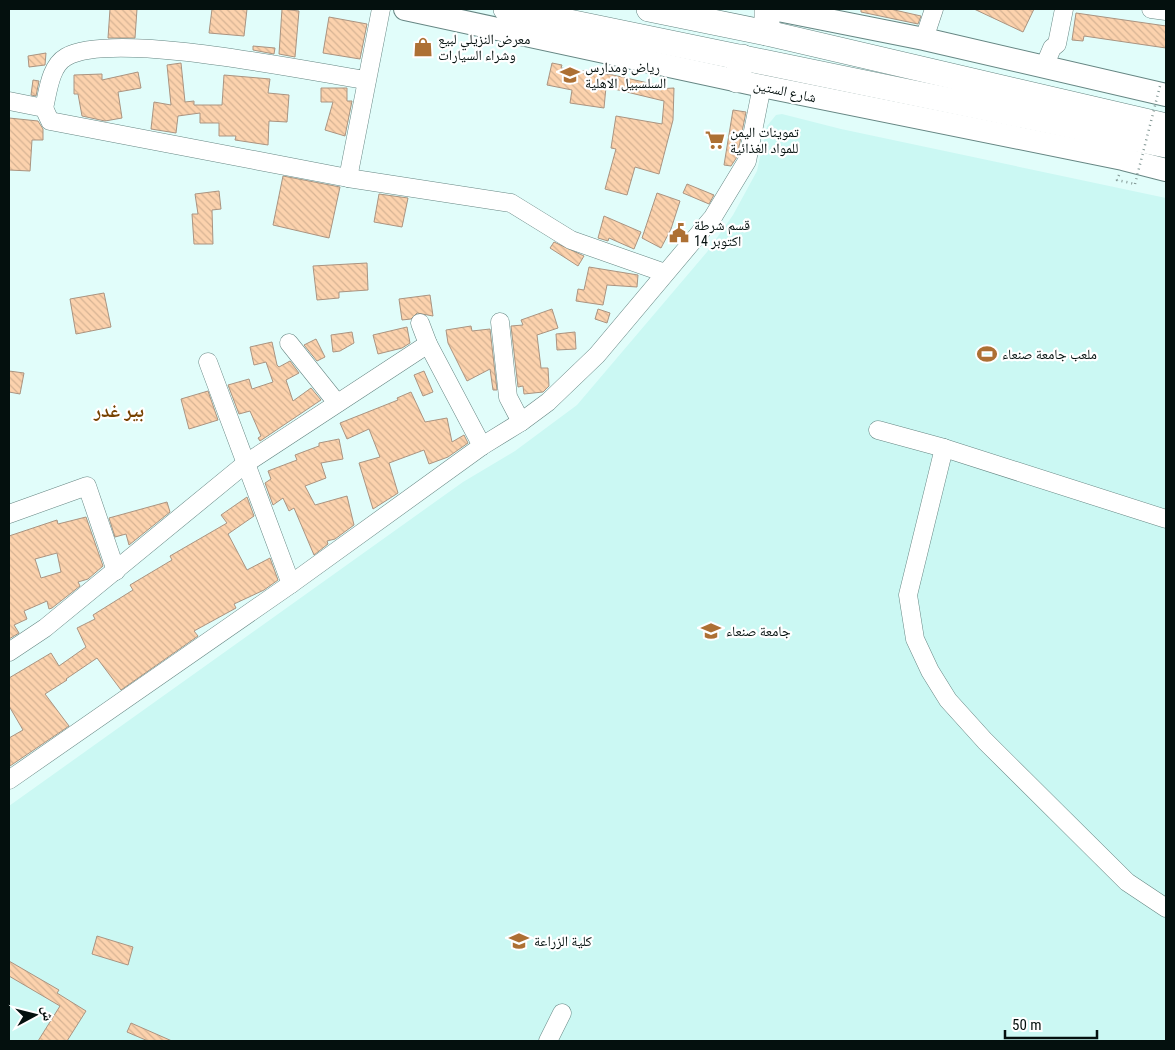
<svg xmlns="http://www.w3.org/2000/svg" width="1175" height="1050" font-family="'Roboto Condensed','Noto Naskh Arabic',sans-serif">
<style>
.built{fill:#cbf8f3}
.building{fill:url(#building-back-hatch);stroke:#aa9481;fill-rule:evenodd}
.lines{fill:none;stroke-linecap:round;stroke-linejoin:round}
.minor-casing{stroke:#668683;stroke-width:19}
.major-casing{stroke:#668683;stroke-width:24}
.highway-casing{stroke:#668683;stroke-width:26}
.path{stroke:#839895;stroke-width:2.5;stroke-dasharray:1 4;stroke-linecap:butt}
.minor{stroke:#fff;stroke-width:18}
.major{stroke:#fff;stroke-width:22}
.highway{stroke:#fff;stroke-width:25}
.path-bridge{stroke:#839895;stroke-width:2.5;stroke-dasharray:1 4;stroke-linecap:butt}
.labels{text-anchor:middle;stroke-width:4.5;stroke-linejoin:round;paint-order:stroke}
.poi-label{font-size:14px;fill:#04100e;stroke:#fff;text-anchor:start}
.street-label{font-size:14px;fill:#04100e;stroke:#fff}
.district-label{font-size:19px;font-weight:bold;fill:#774200;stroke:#fff}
</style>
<defs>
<pattern id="building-back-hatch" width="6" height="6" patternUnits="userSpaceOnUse" patternTransform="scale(1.25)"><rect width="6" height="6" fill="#fcd2ad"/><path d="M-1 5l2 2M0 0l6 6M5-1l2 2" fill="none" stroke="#d6b394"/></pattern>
</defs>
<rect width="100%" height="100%" fill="#e1fdfa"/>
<polygon class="built" points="782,114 841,129 1166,198 1166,1041 9,1041 9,806 463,482 515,451 577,405 707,252 733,215 757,171 767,126 776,115"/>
<g class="building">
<polygon points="110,9 137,9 135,38 108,38"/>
<polygon points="212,9 247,9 244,36 209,33"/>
<polygon points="282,9 299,11 295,57 279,54"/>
<polygon points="861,9 890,9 921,16 918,24 861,12"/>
<polygon points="974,9 1034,9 1023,32"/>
<polygon points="1076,13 1166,26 1166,48 1084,36 1083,41 1072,40"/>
<polygon points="329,17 367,24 360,59 323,53"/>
<polygon points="253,46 275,48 274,54 253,50"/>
<polygon points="46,53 45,65 29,67 28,56"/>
<polygon points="181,63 185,102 194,101 194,105 222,105 224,75 270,79 268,93 289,95 287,122 269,121 268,145 235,140 236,136 219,136 219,123 200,123 200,113 178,116 176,133 151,129 154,102 171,105 167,65"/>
<polygon points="552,63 562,65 561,68 613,75 657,85 656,89 674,88 673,120 659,174 635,167 627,195 605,189 616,149 611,148 616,116 662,124 664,101 606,87 604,108 570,103 572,90 547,85"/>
<polygon points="138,72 141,88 118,92 122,118 105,121 82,116 78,94 74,94 74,75 102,74 102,80"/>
<polygon points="33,80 39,81 36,96 31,95"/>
<polygon points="321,88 347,88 347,101 352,101 345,136 325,130 333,102 321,102"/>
<polygon points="733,110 746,112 737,157 731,166 724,165"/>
<polygon points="9,118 38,121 43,129 43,140 32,140 30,171 9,170"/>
<polygon points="283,176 340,187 329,238 273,225"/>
<polygon points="687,184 714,195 709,204 683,193"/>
<polygon points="219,191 221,209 212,210 213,244 194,244 192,214 198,214 195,194"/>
<polygon points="657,193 680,201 671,229 661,248 642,238"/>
<polygon points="379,194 408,198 402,227 374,222"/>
<polygon points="604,216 641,232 634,249 609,238 608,241 598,238"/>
<polygon points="554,242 584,256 578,266 550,248"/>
<polygon points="367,263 368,290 339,292 339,298 317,300 313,266"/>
<polygon points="589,267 638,275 637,287 607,285 603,305 576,301 578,289 584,290"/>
<polygon points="104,293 111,327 76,334 70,299"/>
<polygon points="430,295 433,316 417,313 411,319 402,320 399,299"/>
<polygon points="552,309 558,328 537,335 541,368 548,368 549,386 543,392 524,394 523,386 518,387 511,326 523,325 521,320"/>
<polygon points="598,309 610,313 607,323 595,319"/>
<polygon points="471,326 472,331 490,329 497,390 493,390 490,369 467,381 448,343 446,330"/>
<polygon points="407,327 410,343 402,348 378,354 373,335"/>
<polygon points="352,332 354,343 340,351 333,352 331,335"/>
<polygon points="575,332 576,349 557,350 556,334"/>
<polygon points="316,339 325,357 317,361 304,345"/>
<polygon points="272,342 277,365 279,367 290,361 299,373 286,380 293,401 311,388 321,400 260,441 258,438 261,436 250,411 239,414 228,385 249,379 252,389 273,382 266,362 254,365 250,347"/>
<polygon points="9,371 24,373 20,394 9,392"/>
<polygon points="424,371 433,392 423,396 414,375"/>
<polygon points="208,391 218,420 189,429 181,399"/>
<polygon points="411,392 425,422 447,418 452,442 464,435 468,443 448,457 429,464 424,450 389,463 398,493 373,509 359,463 380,457 369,429 347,439 340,423 398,400 397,398"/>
<polygon points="339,439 343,459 321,463 326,478 305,486 315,505 347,496 354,525 335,539 327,541 328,544 314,555 294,508 289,511 283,498 273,505 265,483 271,479 268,471 297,460 295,455 319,446 319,443"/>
<polygon points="247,497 254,516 228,534 247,570 270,558 278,580 264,590 234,604 236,608 194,631 198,636 121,690 97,658 66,679 67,680 45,694 69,726 10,766 9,738 23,730 9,706 9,678 51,653 59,666 86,647 77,628 95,619 93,615 133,590 130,585 172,560 170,556 227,523 221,515"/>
<polygon points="167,502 170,512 129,545 126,534 115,537 109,518"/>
<path d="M 86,517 L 103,566 L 88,579 L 78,582 L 80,586 L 52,608 L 49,609 L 47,601 L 24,611 L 27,619 L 14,625 L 19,633 L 9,639 L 9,536 L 57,520 L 58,524 ZM 57,553 L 61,572 L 41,578 L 35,559 Z"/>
<polygon points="97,936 133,947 128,965 92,954"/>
<polygon points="9,961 59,990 57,993 86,1011 67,1041 38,1041 60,1006 9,976"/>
<polygon points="131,1023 172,1041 148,1041 127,1032"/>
</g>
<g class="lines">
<defs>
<g id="minor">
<polyline points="1151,9 1166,11"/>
<polyline points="924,39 934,9"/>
<polyline points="1044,67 1052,48 1057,44 1064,9"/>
<polyline points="9,101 44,108 50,121 348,178 511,203 571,240 665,273"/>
<path d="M 44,108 C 48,92 50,66 66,57 C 113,30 306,71 366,80"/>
<polyline points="348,178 381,9"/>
<polyline points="500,322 508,397 521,422"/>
<polyline points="420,323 428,344 482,446"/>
<polyline points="289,343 337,403"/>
<polyline points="208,362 291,584"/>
<polyline points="878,430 944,448 1166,519"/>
<polyline points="944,448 908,595 915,639 930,671 948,700 985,741 1127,882 1166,908"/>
<polyline points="9,514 87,486 116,571"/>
<polyline points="9,652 45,628 245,464 428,344"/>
<polyline points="9,780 291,584 482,446 521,422 548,402 597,355 713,217 747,161 762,86"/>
<polyline points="548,1041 562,1013"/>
</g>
<g id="major">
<polyline points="405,9 762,86 1123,159 1166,170"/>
<polyline points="773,9 924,39 1166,95"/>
</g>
<g id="highway">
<polyline points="506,9 1166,145"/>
<polyline points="649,9 767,33 1166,126"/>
<polyline points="767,9 767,33"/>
<polyline points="737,80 742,57"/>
</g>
</defs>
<use href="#minor" class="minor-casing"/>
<use href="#major" class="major-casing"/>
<use href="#highway" class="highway-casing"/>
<polyline class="path" points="1119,175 1117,180 1135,184"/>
<use href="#minor" class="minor"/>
<use href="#major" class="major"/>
<use href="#highway" class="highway"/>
<polyline class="path-bridge" points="1135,184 1160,86"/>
</g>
<defs>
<symbol id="shop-bare" viewBox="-9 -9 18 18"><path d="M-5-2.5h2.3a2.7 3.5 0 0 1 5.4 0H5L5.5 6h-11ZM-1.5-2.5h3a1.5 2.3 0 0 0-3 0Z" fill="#ad7034" stroke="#fff" stroke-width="2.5" paint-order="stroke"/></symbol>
<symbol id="school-bare" viewBox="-9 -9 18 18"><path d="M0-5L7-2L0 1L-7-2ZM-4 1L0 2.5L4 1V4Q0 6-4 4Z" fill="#ad7034" stroke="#fff" stroke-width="2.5" paint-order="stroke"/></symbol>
<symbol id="supermarket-bare" viewBox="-9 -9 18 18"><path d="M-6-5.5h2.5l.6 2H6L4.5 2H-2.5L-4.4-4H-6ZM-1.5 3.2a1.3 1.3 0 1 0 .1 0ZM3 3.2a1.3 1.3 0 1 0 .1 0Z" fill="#ad7034" stroke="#fff" stroke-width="2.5" paint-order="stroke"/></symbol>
<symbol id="civic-bare" viewBox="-9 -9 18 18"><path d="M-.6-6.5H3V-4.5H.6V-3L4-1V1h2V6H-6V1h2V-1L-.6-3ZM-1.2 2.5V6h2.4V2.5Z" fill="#ad7034" stroke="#fff" stroke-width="2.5" paint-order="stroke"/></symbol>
<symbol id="stadium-bare" viewBox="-9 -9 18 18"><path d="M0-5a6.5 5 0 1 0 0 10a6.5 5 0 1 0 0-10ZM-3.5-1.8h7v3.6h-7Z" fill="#ad7034" stroke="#fff" stroke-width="2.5" paint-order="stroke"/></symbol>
<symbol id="university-bare" viewBox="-9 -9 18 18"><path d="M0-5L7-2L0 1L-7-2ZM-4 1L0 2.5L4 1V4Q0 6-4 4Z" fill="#ad7034" stroke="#fff" stroke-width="2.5" paint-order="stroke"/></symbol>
</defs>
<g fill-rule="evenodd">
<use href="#shop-bare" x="409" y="33" width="28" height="28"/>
<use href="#school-bare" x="556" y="61" width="28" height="28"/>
<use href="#supermarket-bare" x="701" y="126" width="28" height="28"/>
<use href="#civic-bare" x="665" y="219" width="28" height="28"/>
<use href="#stadium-bare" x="973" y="340" width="28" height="28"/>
<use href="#university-bare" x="697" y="617" width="28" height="28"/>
<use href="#university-bare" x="505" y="927" width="28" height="28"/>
</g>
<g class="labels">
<g class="poi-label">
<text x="438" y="44">معرض النزيلي لبيع<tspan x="438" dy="16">وشراء السيارات</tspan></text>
<text x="585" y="72">رياض ومدارس<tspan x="585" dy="16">السلسبيل الاهلية</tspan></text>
<text x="730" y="137">تموينات اليمن<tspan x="730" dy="16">للمواد الغذائية</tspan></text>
<text x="694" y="230">قسم شرطة<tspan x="694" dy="16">14 اكتوبر</tspan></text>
<text x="1002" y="359">ملعب جامعة صنعاء</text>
<text x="726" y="636">جامعة صنعاء</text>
<text x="534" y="946">كلية الزراعة</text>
</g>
<g class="street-label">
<text transform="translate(785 91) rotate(12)" y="5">شارع الستين</text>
</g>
<g class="district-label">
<text x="119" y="417">بير غدر</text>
</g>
</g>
<rect width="1175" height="1050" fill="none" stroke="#04100e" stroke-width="20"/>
<g transform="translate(35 1015) rotate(83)" stroke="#ffffff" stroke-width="4" paint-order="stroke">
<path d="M0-4L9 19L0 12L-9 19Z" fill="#04100e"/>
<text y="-8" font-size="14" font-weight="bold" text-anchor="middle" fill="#04100e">ش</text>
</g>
<path d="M1005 1030v8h92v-8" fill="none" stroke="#04100e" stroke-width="2.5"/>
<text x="1012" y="1030" font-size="15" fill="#04100e" stroke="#ffffff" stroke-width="4" paint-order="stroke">50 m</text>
</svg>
